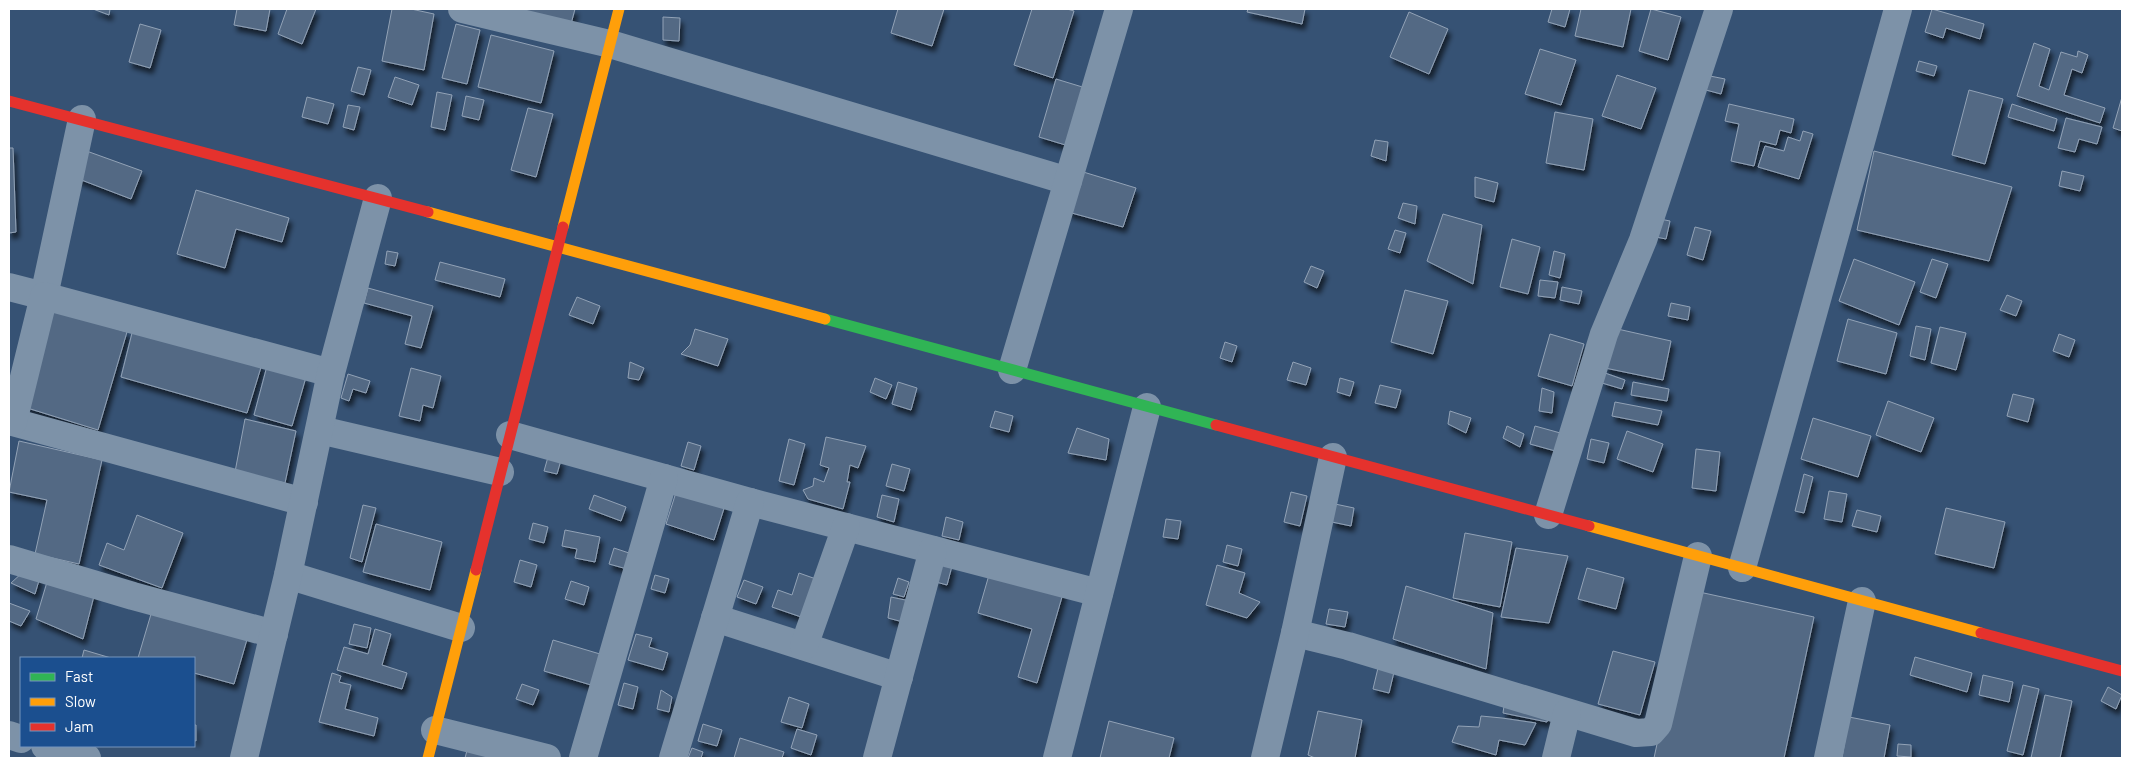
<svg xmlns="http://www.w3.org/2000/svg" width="2131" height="767" font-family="Barlow,sans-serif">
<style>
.building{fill:#526984;stroke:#92a2b6;filter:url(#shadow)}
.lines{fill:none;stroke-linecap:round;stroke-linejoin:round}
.street{stroke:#7d92a8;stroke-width:28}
.fast{stroke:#30b455;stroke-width:11}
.slow{stroke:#ff9f0a;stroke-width:11}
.jam{stroke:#e5322d;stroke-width:11}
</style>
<defs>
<filter id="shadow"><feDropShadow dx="3" dy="5.5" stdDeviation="2.5" flood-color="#0009"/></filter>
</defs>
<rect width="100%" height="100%" fill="#365274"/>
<g class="building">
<polygon points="93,9 110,9 109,15"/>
<polygon points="237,9 270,9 266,31 234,25"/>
<polygon points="287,9 316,9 302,44 278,34"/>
<polygon points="392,9 411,9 434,14 424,70 382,61"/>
<polygon points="518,9 575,9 571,24"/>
<polygon points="898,9 944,9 932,46 891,33"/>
<polygon points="1032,9 1067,9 1074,11 1053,78 1014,65"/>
<polygon points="1248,9 1305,9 1302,24 1247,12"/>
<polygon points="1552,9 1570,9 1565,27 1548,22"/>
<polygon points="1581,9 1631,9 1623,47 1575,36"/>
<polygon points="1651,9 1681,17 1668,60 1639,51"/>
<polygon points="1932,9 1984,24 1980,39 1946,28 1943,38 1925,32"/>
<polygon points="1409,12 1448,29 1429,74 1390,57"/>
<polygon points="663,17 680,18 679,41 663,40"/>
<polygon points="140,24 161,30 150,68 129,62"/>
<polygon points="456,24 480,30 467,84 442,78"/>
<polygon points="491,35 554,51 541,103 478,87"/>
<polygon points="2034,43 2050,49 2039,86 2049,90 2061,52 2077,57 2078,51 2088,55 2082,73 2072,69 2064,95 2105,108 2100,123 2017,96"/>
<polygon points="1540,49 1576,60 1561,105 1525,94"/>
<polygon points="1919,61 1937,66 1934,76 1916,71"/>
<polygon points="358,67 371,70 364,95 351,91"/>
<polygon points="1617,75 1656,88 1641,129 1602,116"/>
<polygon points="1710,76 1725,79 1721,94 1706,90"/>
<polygon points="395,77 419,85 412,105 388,97"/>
<polygon points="1056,79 1089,89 1072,147 1039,137"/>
<polygon points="1969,90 2003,99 1985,164 1952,155"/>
<polygon points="437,92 452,95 445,130 431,127"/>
<polygon points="466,96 484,100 479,120 462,116"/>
<polygon points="307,97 334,104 328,124 302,117"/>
<polygon points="2122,97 2122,131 2113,128"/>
<polygon points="1729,104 1794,119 1791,133 1780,130 1776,145 1760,141 1754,166 1731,161 1739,124 1725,121"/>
<polygon points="2012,104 2057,119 2054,131 2008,117"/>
<polygon points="348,105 360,107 354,130 343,127"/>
<polygon points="528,108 553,114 536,177 511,170"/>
<polygon points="1555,112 1593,119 1584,170 1546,163"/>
<polygon points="2066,118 2102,127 2097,144 2079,139 2075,152 2058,148"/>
<polygon points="1803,131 1813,134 1799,179 1758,167 1765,146 1784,151 1788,137 1800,141"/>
<polygon points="1375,140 1388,142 1386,161 1371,156"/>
<polygon points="9,148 13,148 16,232 9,233"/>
<polygon points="81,149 142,171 131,199 71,176"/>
<polygon points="1874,151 2012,187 1989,261 1857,230"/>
<polygon points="1080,171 1136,188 1123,227 1068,212"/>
<polygon points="2062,171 2084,176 2080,191 2059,186"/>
<polygon points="1475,177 1498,183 1494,202 1475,197"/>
<polygon points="196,190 289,218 282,242 236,229 225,268 177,254"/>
<polygon points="1403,203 1417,206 1415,224 1398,218"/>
<polygon points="1443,214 1482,225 1473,284 1427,261"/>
<polygon points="1660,219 1670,221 1666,239 1656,237"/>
<polygon points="1695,227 1711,231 1703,260 1687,255"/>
<polygon points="1395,230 1406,233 1400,253 1388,249"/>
<polygon points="1512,239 1540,247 1528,294 1500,287"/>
<polygon points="387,251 398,253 395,266 385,264"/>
<polygon points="1554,251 1565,254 1560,278 1549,275"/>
<polygon points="1854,259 1915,282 1899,325 1839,301"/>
<polygon points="1932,259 1948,264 1936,298 1920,292"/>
<polygon points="440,262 505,279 500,297 435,280"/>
<polygon points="1311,266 1324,271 1317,288 1304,282"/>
<polygon points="1540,280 1558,282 1555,298 1538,296"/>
<polygon points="1562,287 1582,291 1579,304 1560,300"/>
<polygon points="368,288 433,306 421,348 405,344 412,316 364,303"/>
<polygon points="1405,290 1448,301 1433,354 1391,342"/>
<polygon points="2007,295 2022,301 2016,316 2000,310"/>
<polygon points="577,297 600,306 593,324 569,315"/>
<polygon points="1671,303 1690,307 1688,320 1668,316"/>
<polygon points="54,310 127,332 98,430 24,407"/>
<polygon points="1848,319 1897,333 1886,374 1837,361"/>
<polygon points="134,325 262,364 247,413 121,377"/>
<polygon points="1916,326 1931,329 1925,360 1910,356"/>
<polygon points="1940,327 1966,333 1956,370 1931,363"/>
<polygon points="1613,328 1671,341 1663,380 1605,368"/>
<polygon points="695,329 728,339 718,366 681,354 690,345"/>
<polygon points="1550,334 1584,344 1572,386 1538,376"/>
<polygon points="2059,334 2075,340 2069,357 2053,351"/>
<polygon points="1225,342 1237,346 1232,362 1220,358"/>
<polygon points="630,362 644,368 639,380 628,378"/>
<polygon points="1293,362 1311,368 1306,385 1287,380"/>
<polygon points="267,366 306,377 292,426 254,415"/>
<polygon points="411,368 441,376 433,408 423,405 420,421 399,416"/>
<polygon points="1605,373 1625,380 1622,389 1602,383"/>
<polygon points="348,374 370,381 366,393 353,389 349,401 341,398"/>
<polygon points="875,378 892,385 886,399 870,392"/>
<polygon points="1340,378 1354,382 1350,396 1337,392"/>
<polygon points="898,382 917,388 911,410 892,404"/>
<polygon points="1633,382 1669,389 1667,401 1631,395"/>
<polygon points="1380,385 1401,390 1396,408 1375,403"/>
<polygon points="1542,388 1554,392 1552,413 1539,411"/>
<polygon points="2013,394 2034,399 2028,422 2007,416"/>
<polygon points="1888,401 1934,418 1921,452 1876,435"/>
<polygon points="1615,402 1662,411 1658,425 1612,416"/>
<polygon points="995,411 1013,416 1009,432 990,427"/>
<polygon points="1450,411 1471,418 1466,433 1448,424"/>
<polygon points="1813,418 1871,436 1858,477 1801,459"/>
<polygon points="245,419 296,431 285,483 235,472"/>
<polygon points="1507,426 1524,434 1520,447 1503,438"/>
<polygon points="1535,426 1564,434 1559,452 1530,444"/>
<polygon points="1077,428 1109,439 1106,460 1068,453"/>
<polygon points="1627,431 1663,444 1653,472 1617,459"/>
<polygon points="826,437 866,446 858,468 850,465 847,482 850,482 843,509 808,499 803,490 813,486 814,478 824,482 829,468 820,465"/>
<polygon points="789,439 805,444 794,485 779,481"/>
<polygon points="1591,439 1609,443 1604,463 1587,459"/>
<polygon points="19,441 102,460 79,564 35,554 47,500 9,492"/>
<polygon points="688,442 701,446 694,470 681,466"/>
<polygon points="1696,449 1720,452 1716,491 1692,488"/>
<polygon points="548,457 561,460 557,474 544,471"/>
<polygon points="892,464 910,469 904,491 886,486"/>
<polygon points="1804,474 1813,477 1804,513 1795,511"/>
<polygon points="678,486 726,502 714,540 666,524"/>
<polygon points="1829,491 1847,494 1842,522 1824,519"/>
<polygon points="1291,492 1307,496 1300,526 1284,522"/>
<polygon points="594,495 626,507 621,521 589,509"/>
<polygon points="882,495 899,499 894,522 877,517"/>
<polygon points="1335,504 1354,508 1351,526 1332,522"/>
<polygon points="363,505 376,508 362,562 350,558"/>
<polygon points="1946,508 2005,522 1994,568 1935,554"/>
<polygon points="1857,510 1881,516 1877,532 1852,526"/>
<polygon points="137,515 183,533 162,588 99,565 107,543 124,550"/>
<polygon points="946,517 963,522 959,540 942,536"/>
<polygon points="1166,519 1181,521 1178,539 1163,537"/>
<polygon points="533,523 548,527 544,543 529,539"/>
<polygon points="376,524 442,542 430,590 363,572"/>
<polygon points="565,530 600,537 595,562 575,558 577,549 562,546"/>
<polygon points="1465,533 1512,542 1500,607 1453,598"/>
<polygon points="1227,545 1242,549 1238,566 1223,562"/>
<polygon points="614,548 632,554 627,569 609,564"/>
<polygon points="1516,548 1568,556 1549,623 1501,617"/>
<polygon points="520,560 537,565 531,587 514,582"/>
<polygon points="940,563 952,566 947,585 936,582"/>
<polygon points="1217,565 1245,573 1239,593 1260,602 1247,618 1206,605"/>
<polygon points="991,568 1064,590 1037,683 1018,677 1032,629 978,613"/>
<polygon points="1587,568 1624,578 1616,609 1578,599"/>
<polygon points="23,572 40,577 35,594 11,583"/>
<polygon points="50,572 95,592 83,639 36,619"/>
<polygon points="799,573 816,579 804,618 772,607 778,590 792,595"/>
<polygon points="655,575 669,579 665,593 651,589"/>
<polygon points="898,578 909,582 904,597 893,594"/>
<polygon points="744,580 763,587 756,604 737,597"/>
<polygon points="571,581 589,587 584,605 565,599"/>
<polygon points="1406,586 1493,613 1486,669 1393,639"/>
<polygon points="1690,590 1814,617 1784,758 1654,758"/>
<polygon points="891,597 910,601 903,622 888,618"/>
<polygon points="9,603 30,611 21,626 9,621"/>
<polygon points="154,604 248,636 234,684 194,673 194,658 138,658"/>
<polygon points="1329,609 1348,612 1345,627 1326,624"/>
<polygon points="354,624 371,628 367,648 349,644"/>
<polygon points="375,629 391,634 382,665 407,673 402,689 337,670 344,647 368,654"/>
<polygon points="636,634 652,638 649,647 668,653 663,670 628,660"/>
<polygon points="553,640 600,654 591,685 544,671"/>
<polygon points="84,650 111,658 82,658"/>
<polygon points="1613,651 1655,662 1640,715 1598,704"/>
<polygon points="1915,657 1972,673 1967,692 1910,675"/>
<polygon points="1378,668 1394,672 1389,693 1373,689"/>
<polygon points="332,673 341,676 339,682 351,685 345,709 378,718 374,736 319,722"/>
<polygon points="1983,675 2013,682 2009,702 1979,695"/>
<polygon points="624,683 638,687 633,709 618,705"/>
<polygon points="522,684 539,690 533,705 516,699"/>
<polygon points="2023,685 2039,689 2023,755 2007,751"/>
<polygon points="2108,687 2122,695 2116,709 2101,701"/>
<polygon points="661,690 672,697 669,712 657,709"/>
<polygon points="2045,695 2072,701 2060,758 2031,758"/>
<polygon points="789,697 809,704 802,728 781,722"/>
<polygon points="1505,699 1550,708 1547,722 1503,713"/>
<polygon points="1318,711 1362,720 1355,758 1315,758 1308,755"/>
<polygon points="1481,716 1502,718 1536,723 1525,745 1499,740 1496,755 1452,742 1458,726 1479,727"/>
<polygon points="1849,717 1890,725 1884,758 1842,758"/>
<polygon points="1109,721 1174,738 1169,758 1100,758"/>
<polygon points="703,724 722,730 717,746 698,741"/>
<polygon points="194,725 196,725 196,741 194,740"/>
<polygon points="797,729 817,735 811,755 791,748"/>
<polygon points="740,738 784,752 782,758 734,758"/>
<polygon points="469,743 503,758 465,758"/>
<polygon points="1898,744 1911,745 1911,757 1897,756"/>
<polygon points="692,748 703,752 701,758 688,758"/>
</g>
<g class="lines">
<g class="street">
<polyline points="462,9 610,44 1068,181"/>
<polyline points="9,287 44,296 82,119"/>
<polyline points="1012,370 1119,9"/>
<polyline points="9,421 304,502"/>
<polyline points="13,422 44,296 331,373"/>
<polyline points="320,430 500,472"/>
<polyline points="510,435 750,502 1099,593"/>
<polyline points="1548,515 1604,334 1643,240 1719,9"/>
<polyline points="9,559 133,596 274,634"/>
<polyline points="1742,568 1898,9"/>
<polyline points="288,575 461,628"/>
<polyline points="715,618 899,677"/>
<polyline points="1295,633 1348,646 1636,733 1651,732 1658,724 1698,556"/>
<polyline points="804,646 846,527"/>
<polyline points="435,730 547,758"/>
<polyline points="9,735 21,739"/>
<polyline points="45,746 87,758"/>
<polyline points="244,758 288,575 331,373 378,198"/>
<polyline points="583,758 664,478"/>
<polyline points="673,758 750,502"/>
<polyline points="877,758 933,550"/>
<polyline points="1057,758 1147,407"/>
<polyline points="1265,758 1295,633 1333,457"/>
<polyline points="1556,758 1567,713"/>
<polyline points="1828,758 1862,601"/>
</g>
<polyline class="fast" points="825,319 1216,425"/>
<g class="slow">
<polyline points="428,212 825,319"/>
<polyline points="563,227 619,9"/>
<polyline points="1589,526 1981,633"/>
<polyline points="428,758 476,570"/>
</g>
<g class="jam">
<polyline points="9,101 428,212"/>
<polyline points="1216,425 1589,526"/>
<polyline points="476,570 563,227"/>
<polyline points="1981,633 2122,671"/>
</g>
</g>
<rect width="2131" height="767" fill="none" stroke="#ffffff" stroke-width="20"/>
<rect x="20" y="657" width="175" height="90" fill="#1b4f8f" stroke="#7695bc"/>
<rect x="30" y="673" width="25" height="8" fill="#30b455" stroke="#7695bc"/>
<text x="65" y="682" font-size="15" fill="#ffffff">Fast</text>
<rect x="30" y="698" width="25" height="8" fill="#ff9f0a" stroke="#7695bc"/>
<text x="65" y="707" font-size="15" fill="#ffffff">Slow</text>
<rect x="30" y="723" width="25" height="8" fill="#e5322d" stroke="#7695bc"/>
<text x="65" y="732" font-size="15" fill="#ffffff">Jam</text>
</svg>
